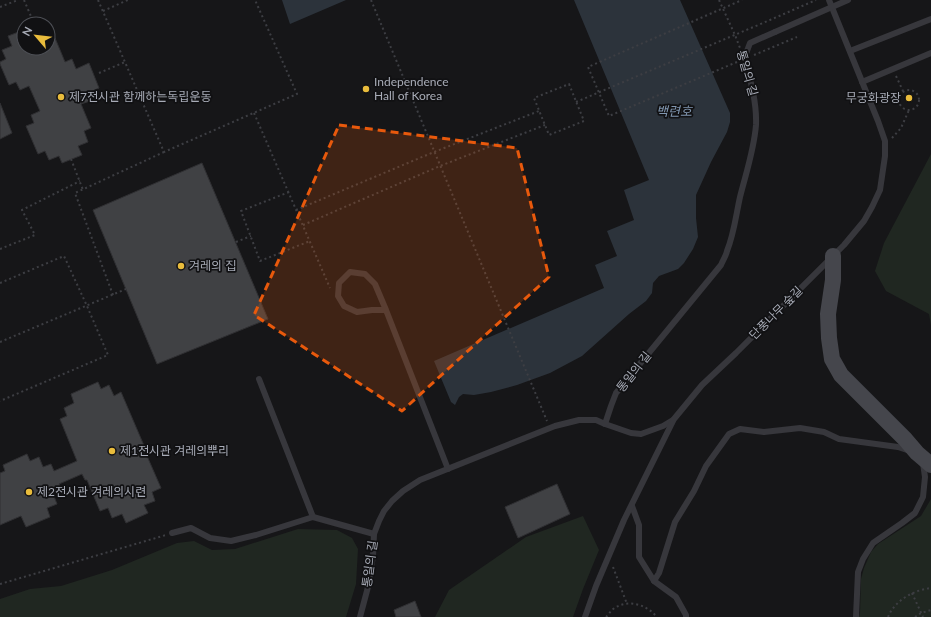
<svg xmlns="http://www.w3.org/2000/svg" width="931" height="617" font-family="Lato,'Noto Sans KR',sans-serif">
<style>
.green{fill:#202721}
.water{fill:#2c333b}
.building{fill:#404144;stroke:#303033}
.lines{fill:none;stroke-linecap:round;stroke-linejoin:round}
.path{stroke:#3d3e43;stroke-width:2;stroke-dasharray:2 3;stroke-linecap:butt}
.lane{stroke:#37373c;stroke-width:6}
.secondary{stroke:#45464c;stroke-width:16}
.lane-bridge{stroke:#37373c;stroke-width:6}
.marked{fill:#e8590c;fill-opacity:0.2;stroke:#e8590c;stroke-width:3;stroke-dasharray:8 5;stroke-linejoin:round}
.poi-dot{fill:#e9bc3c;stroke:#111113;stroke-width:1.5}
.labels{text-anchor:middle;stroke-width:3.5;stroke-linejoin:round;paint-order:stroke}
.street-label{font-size:12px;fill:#a8acb7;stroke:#111113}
.poi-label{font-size:12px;fill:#a8acb7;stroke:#111113;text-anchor:start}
.water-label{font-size:13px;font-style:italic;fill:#8197b0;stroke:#111113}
</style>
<rect width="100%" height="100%" fill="#161618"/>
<g class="green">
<polygon points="931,154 931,325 929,314 886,291 875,271 884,243"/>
<polygon points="931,499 931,617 859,617 860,613 861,579 864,568 871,552 878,544 921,516"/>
<polygon points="583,516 599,550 583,589 573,617 435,617 449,590 526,537"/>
<polygon points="298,529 337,530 352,538 358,549 356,584 346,617 0,617 0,599 30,589 61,586 112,570 177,543 194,541 212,550 235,549"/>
</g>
<g class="water">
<polygon points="282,0 346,0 290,24"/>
<polygon points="574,0 680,0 730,113 730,122 727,132 711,162 696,195 696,218 698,237 693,249 684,263 678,269 659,276 653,283 652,293 646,301 629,314 582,356 550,373 517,385 491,392 474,395 463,394 459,397 455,405 451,402 434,361 604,288 595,265 617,256 607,231 634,220 624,190 649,180"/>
</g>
<g class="building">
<polygon points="24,30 24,48 48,48 48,41 55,38 65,62 72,59 76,69 89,63 99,88 86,94 90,101 81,104 91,128 84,131 88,142 78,146 82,155 62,163 59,156 49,160 45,151 38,154 26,126 34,123 31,115 40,111 29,86 20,90 16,82 9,85 0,64 0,62 6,59 2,50 12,46 8,36"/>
<polygon points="0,103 12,133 0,139"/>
<polygon points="202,163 268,319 157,364 93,210"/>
<polygon points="98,382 101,389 109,385 114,396 121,392 148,455 147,456 161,488 152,492 155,501 144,505 148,513 126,523 122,514 112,518 108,508 100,511 87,480 85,480 82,474 59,484 62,490 53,494 57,504 47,508 50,517 26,527 21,516 0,525 0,473 5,471 3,465 27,454 30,461 39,457 43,467 51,464 54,471 77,461 60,419 67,416 64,408 74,403 71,394"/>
<polygon points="557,484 570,514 518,538 505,507"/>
<polygon points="415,601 421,617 396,617 394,610"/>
</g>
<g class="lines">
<g class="path">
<polyline points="24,0 33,21"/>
<polyline points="98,0 164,152 297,94 255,0"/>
<polyline points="371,0 547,421"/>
<polyline points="719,0 735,35 740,48"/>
<polyline points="0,7 18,0"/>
<polyline points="103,11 128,0"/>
<polyline points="754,55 797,37"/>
<polyline points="737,62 609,116 588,67 742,0"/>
<polyline points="99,73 125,62"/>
<polyline points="896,76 903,91"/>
<polygon points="569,84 584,121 549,135 534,98"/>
<circle cx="909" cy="100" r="10"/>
<polyline points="576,102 770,20 816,0"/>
<polyline points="254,113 330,288"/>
<polyline points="892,138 901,128 909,110"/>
<polyline points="71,159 83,190"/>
<polyline points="289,192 241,211 260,261 310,241"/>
<polyline points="296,210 434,152 539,111"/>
<polyline points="303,225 440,166 545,125"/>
<polyline points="236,242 251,236"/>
<polyline points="0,249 35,235 22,210 80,181"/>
<polyline points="0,283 64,256 87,306 108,355 0,401"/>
<polyline points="113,295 75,193 164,152"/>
<polyline points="0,342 126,289"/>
<polyline points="613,567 627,604"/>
<polyline points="0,584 166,535"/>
<polyline points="912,593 923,617"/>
<path d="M 606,617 C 608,615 610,612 612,610 C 626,598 646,604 657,617"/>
<path d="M 888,617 C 895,600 914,590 931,588"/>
<polyline points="915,617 921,613 931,610"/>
</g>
<g class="lane">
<polyline points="850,51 931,19"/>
<polyline points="862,82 931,53"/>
<polyline points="386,310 372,310 357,312 344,306 338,296 339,283 350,272 365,274 375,284 386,310 448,469"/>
<polyline points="259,379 313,517"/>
<polyline points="605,424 631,433 641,434 663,426 673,420"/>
<polyline points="632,506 639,525 639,557 654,581 676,597 686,615 686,617"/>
<polyline points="172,533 191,528 210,538 231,541 256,535 313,517 374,534"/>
<polyline points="654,581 659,573 675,522 694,491 706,466 729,434 740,429 764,432 800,428 824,432 839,439 898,447 910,451"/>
<path d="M 360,617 L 368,587 L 373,556 L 374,534 L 379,521 L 384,511 L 392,501 L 403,491 L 420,480 L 555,426 L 579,420 L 596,420 L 605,424 L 611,406 L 616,393 L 721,265 C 723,260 726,256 727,251 C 734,234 736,215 740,197 C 746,173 754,150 756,125 C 757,102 751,80 744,59 L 750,43 L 775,32"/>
<polyline points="585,617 596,586 624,520 674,419 702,385 736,353 844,245 864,221 872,207 880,190 885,156 885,141 878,121 829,0"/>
<polyline points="856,617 858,572 863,559 873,543 902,523 915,513 923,497 925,477 923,463"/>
</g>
<polyline class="secondary" points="833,256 833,280 828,314 829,338 832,359 841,375 905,439 917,453 931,465"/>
<polyline class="lane-bridge" points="775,32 848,0"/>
</g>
<path class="marked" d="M 339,125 L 517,148 L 549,277 L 402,411 L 254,315 Z"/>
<g class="poi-dot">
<circle cx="366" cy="89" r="4"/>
<circle cx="61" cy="97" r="4"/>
<circle cx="909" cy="98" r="4"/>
<circle cx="181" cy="266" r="4"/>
<circle cx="112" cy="451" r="4"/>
<circle cx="29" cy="492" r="4"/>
</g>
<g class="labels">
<g class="street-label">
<text transform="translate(747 73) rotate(74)" y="4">통일의 길</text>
<text transform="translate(776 313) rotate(-45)" y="4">단풍나무 숲길</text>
<text transform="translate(634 372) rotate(-52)" y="4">통일의 길</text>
<text transform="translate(370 564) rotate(-82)" y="4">통일의 길</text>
</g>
<g class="poi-label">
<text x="374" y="86">Independence<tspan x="374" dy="14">Hall of Korea</tspan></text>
<text x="69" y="101">제7전시관 함께하는독립운동</text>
<text x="901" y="102" text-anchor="end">무궁화광장</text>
<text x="189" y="270">겨레의 집</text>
<text x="120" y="455">제1전시관 겨레의뿌리</text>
<text x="37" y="496">제2전시관 겨레의시련</text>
</g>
<g class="water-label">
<text x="674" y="116">백련호</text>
</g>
</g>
<g transform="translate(36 36) rotate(298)"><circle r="19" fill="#111113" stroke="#4d4f55"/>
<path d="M0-3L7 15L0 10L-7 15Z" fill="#e9bc3c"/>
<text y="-6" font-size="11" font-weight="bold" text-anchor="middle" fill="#a8acb7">N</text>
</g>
</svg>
